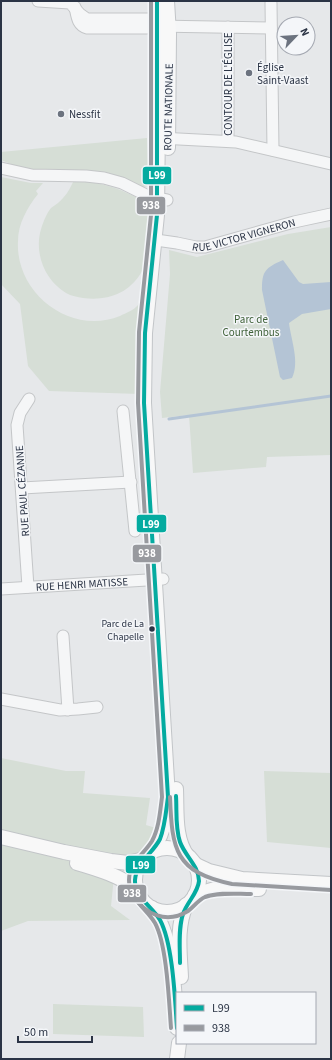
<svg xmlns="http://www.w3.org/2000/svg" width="332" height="1060" font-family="'Source Sans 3',sans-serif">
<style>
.green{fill:#d6ded6}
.water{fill:#b4c4d5}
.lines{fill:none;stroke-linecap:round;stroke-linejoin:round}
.stream{stroke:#b4c4d5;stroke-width:3}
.minor-casing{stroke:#c4c6c8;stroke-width:13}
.major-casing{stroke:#c2c5c8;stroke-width:16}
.minor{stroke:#f5f6f7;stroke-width:11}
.major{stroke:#f8f8f8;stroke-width:14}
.bus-1-casing{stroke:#f4f6f9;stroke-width:7}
.bus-2-casing{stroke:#f4f6f9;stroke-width:7}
.bus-1{stroke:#04aba0;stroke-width:4}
.bus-2{stroke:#989a9f;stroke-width:4}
.poi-dot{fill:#6c737f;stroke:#f4f6f9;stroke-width:1.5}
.bus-dot{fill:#2b3445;stroke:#f4f6f9;stroke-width:1.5}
.labels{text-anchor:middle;stroke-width:3;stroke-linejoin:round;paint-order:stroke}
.bus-label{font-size:10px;fill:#2b3445;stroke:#f4f6f9;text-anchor:end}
.poi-label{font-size:11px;fill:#2b3445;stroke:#f4f6f9;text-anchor:start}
.street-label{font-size:11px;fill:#2b3445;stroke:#f4f6f9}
.park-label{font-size:11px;fill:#3f6138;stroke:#f4f6f9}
.line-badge{stroke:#f4f6f9;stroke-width:1.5}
.badge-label{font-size:11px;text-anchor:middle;font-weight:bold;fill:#fff}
</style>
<rect width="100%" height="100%" fill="#e6e8ea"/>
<g class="green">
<path d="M 147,138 L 148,163 L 150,163 L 154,167 C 153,176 153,188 141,187 L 95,172 L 33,169 L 16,166 L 1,160 L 1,152 Z"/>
<path d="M 1,177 L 31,183 L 43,183 L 36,191 L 38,194 C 27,208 18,224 18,241 C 15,293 70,336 120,316 C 126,313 134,310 138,305 C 141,300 141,292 142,287 L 140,283 L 147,275 L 139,394 L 49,391 L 28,366 L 20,304 L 1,284 Z"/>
<path d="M 74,180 C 101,183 114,186 138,198 C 143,200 147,201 152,205 C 151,228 153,253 141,273 C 128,294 107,301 83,298 C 78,297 71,296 66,293 C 46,281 35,256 40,233 C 42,225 46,214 51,208 C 55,205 60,202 63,198 C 68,193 71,186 74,180 Z"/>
<polygon points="331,227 331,455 267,457 266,467 193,473 189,415 162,418 160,392 170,274 169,250 197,257 288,234"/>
<polygon points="1,758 66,771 85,771 83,793 150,798 146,825 156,828 148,848 131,856 116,857 111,906 130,920 28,921 1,931"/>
<polygon points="264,771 331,773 331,848 267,842"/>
<polygon points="53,1004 143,1007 144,1037 53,1034"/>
</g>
<path class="water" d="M 283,260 L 299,282 L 303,284 L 331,282 L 331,309 L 302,314 L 289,323 C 291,340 300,362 292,378 L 283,380 L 280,377 L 262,290 C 262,271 265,268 283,260 Z"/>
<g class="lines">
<polyline class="stream" points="169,419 331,396"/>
<defs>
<g id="minor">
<polyline points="38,1 70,3 80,14 87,19 148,19 151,20 157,26"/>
<polyline points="271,3 273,150"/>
<path d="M 75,7 C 77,16 77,25 87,28 L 146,28 L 157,26 L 271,28"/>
<polyline points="228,27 228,141"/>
<polyline points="160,138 236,142 331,164"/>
<polyline points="1,168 32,175 86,176 104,178 122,183 150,197 167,200"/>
<path id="s1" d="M 156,240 L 177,243 L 196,247 L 205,247 L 294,222 L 331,214"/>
<polyline points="123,411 135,531"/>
<polyline points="22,488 131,482"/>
<polyline points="28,587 17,425 20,413 29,399"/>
<path id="s2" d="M 1,589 L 163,579"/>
<polyline points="63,636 68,710"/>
<polyline points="1,699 60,710 78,709 97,707"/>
</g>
<g id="major">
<polyline points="167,1 169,34 168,148"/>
<path d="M 176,789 C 177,811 174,839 188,857"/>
<polyline points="1,837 64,852 111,861 128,863 144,859"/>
<circle cx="167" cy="880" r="32"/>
<path d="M 148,855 C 163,839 166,818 168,797 L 144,403 L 145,333 L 157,215 L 158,121 L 157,1"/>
<path d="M 77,863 C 98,869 120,876 137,889"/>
<polyline points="194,864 209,871 242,879 331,884"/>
<polyline points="195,895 215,889 259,889"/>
<path d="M 152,908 C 174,938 174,992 177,1028"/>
<path d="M 181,977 C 180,953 176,928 186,905"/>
<polyline points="177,1059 179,1043"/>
</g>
</defs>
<use href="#minor" class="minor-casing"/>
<use href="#major" class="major-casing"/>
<use href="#minor" class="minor"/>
<use href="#major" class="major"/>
<defs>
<g id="bus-1">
<path d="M 157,1 L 157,215 L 145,333 L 144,403 L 168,797 C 166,811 165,826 160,839 C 153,853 136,863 135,880 C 134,897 152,906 160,920 C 173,944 175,1000 177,1028"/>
<path d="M 176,796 C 177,811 175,827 180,842 C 185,856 199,866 199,881 C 198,893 187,902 183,914 C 178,929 180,947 180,963"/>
</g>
<g id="bus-2">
<path d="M 151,1 L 151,215 L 139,332 L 138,403 L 162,797 C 160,812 159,828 152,841 C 144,854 129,863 129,880 C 129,899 146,908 155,923 C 167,945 169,1002 171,1028"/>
<path d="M 170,797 C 172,850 175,872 232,884 L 331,890"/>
<path d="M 133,895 C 145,915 167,924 188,911 C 194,907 198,900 205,897 C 219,892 236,894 251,894"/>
</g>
</defs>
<use href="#bus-1" class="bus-1-casing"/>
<use href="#bus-2" class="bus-2-casing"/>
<use href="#bus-1" class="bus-1"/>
<use href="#bus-2" class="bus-2"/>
</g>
<g class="poi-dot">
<circle cx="249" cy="73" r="4"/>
<circle cx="61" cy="114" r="4"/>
</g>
<circle class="bus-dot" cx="152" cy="629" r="3.5"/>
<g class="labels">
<g class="bus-label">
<text x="144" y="627">Parc de La<tspan x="144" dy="13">Chapelle</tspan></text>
</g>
<g class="poi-label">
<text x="257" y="71">Église<tspan x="257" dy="13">Saint-Vaast</tspan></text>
<text x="69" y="118">Nessfit</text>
</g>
<g class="street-label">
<text transform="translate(228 84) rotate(-90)" y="4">CONTOUR DE L'ÉGLISE</text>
<text transform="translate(168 107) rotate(-89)" y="4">ROUTE NATIONALE</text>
<text dy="4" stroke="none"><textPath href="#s1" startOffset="90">RUE VICTOR VIGNERON</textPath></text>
<text transform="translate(22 491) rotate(-94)" y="4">RUE PAUL CÉZANNE</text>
<text dy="4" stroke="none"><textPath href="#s2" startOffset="81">RUE HENRI MATISSE</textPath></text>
</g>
<g class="park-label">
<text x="251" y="323">Parc de<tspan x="251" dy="13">Courtembus</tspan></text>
</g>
</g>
<g class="line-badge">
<rect x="142" y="166" width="30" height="19" rx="4" fill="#04aba0"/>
<rect x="136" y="196" width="30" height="19" rx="4" fill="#989a9f"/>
<rect x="136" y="514" width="31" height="19" rx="4" fill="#04aba0"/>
<rect x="132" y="544" width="30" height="19" rx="4" fill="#989a9f"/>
<rect x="125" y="855" width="31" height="19" rx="4" fill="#04aba0"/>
<rect x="117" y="884" width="30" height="19" rx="4" fill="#989a9f"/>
</g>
<g class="badge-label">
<text x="157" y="179">L99</text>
<text x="151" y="209">938</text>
<text x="151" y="528">L99</text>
<text x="147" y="557">938</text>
<text x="141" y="869">L99</text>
<text x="132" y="897">938</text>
</g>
<rect width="332" height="1060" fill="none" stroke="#2b3445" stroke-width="4"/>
<rect x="176" y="992" width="140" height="52" fill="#f4f6f9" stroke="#a4a8b1"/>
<rect x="184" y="1005" width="20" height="6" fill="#04aba0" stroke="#a4a8b1"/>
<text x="212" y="1012" font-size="12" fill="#2b3445">L99</text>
<rect x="184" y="1025" width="20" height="6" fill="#989a9f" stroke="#a4a8b1"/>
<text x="212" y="1032" font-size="12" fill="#2b3445">938</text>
<g transform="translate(296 36) rotate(65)"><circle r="19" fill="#f4f6f9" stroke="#a4a8b1"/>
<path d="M0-3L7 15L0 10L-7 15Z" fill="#6c737f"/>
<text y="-6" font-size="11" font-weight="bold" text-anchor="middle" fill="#2b3445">N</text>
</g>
<path d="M18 1036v6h74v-6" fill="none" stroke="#2b3445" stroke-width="2"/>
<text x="24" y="1036" font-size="12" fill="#2b3445" stroke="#f4f6f9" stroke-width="3" paint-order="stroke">50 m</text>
</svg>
